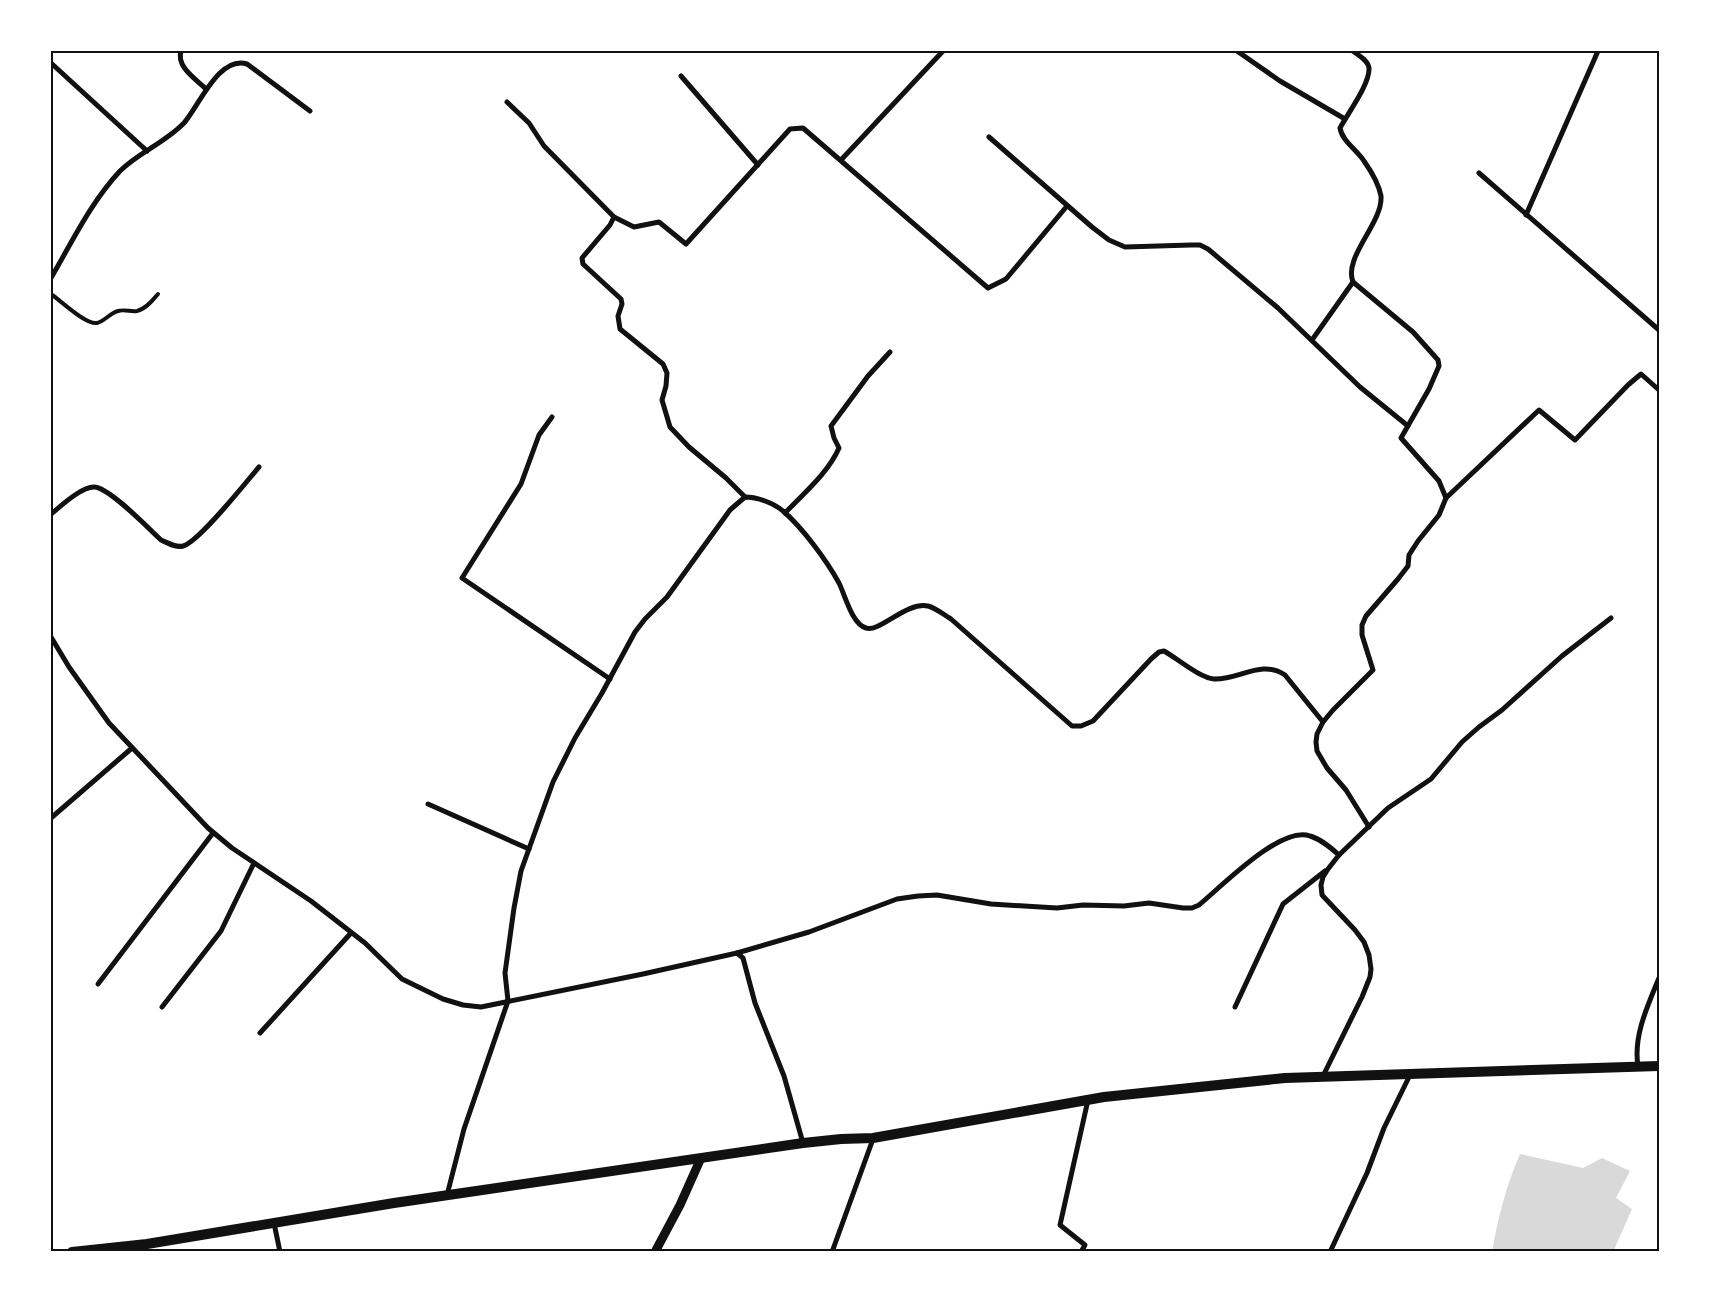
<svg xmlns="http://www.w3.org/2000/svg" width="1710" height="1303" font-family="'Public Sans',sans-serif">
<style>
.water{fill:#d9d9d9}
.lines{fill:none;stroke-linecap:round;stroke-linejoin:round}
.service{stroke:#111;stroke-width:4}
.minor{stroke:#111;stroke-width:5}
.tertiary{stroke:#111;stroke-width:9}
.secondary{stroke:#111;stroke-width:10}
.neatline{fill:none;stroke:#111;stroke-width:2}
</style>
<rect width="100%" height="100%" fill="#fff"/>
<path class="water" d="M 1520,1154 L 1583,1168 L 1602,1158 L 1630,1171 L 1616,1198 L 1632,1209 L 1613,1252 L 1492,1252 C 1498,1218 1506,1186 1520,1154 Z"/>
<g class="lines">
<path class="service" d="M 51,294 C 61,301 86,325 97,323 C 105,321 110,313 118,311 C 124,309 131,312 137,311 C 146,309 153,300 158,294"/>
<g class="minor">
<path d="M 181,51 C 176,67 196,79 206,89"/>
<polyline points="1237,51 1280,81 1345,119"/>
<path d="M 1353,51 C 1359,56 1368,60 1369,68 C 1370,84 1348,113 1340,128 C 1342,141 1357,150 1364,161 C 1371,171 1379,185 1381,196 C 1383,223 1343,257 1353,282 L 1413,332 L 1438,360 L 1439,366 L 1429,389 L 1401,438 L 1439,481 L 1446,498 L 1439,515 L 1418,541 L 1409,555 L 1408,566 L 1398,579 L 1366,616 L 1362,625 L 1362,635 L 1373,670 L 1333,710 L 1323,722 L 1317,734 L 1316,742 L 1317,751 L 1327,768 L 1346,790 L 1369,827"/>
<polyline points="51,63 147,151"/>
<polyline points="681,76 758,165"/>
<polyline points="507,102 529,123 544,146 614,217 610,225 582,258 583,264 621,299 622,304 618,316 620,329 663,364 667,373 666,386 662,400 670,427 689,447 726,478 745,497"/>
<polyline points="989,137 1092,227 1109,240 1125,247 1191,245 1200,245 1208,249 1278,308 1360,387 1408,426"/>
<polyline points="841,160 943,51"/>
<polyline points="1479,173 1659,330"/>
<polyline points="1526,215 1598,51"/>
<polyline points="614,217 634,227 659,222 686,244 790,129 803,128 988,288 1006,279 1067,206"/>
<path d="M 51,278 C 72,242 91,202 120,171 C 139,152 165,143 184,123 C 199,106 219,55 247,64 L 310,111"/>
<polyline points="1312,340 1353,282"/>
<polyline points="552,417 539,435 521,484 462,578 610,679"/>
<polyline points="1446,498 1539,410 1575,440 1628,385 1641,374 1659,390"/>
<path d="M 785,513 C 804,493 828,473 839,448 L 834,438 L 831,426 L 868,376 L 890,352"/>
<path d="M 51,514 C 61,506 81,487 94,487 C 109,487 149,529 161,540 C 168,543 176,548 183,546 C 199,542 246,482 259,467"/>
<polyline points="51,637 69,667 109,723 208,828 232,848 311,901 365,943 402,979 443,999 463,1005 481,1007 643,974 737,953 743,958 755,1003 784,1076 803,1143"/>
<polyline points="428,804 529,849"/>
<polyline points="51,818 132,748"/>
<path d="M 737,953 L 809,932 L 897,899 L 918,896 L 937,895 L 991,904 L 1057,908 L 1083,905 L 1124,906 L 1149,903 L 1183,908 L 1192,908 L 1199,905 C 1221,887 1281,825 1310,836 C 1321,839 1331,848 1339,855"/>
<polyline points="98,984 213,833"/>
<polyline points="162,1007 221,931 254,863"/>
<polyline points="1235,1007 1283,904 1325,871"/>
<polyline points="260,1033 351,933"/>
<path d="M 1638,1066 C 1633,1036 1648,1005 1659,978"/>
<polyline points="1323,1076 1362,997 1370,977 1371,969 1369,955 1364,942 1355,930 1322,895 1321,885 1323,877 1328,869 1339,855 1388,808 1431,779 1462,742 1479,727 1502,710 1562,656 1611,618"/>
<path d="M 447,1195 L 464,1129 L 508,1001 L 505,973 L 514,908 L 521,871 L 553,782 L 575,738 L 602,693 L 635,632 L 645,619 L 667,597 L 730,510 L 745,497 C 757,497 774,503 783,511 C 802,527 827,561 839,583 C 845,595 852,624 866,628 C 879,633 907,601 928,606 C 936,608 944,615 951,619 L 1072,726 L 1081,726 L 1093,721 L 1151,659 L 1159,652 L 1164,651 C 1178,659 1200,678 1214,679 C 1239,680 1262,659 1285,675 L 1323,722"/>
<polyline points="274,1223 280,1252"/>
<polyline points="832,1252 873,1139"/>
<polyline points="1081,1252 1085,1245 1060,1225 1088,1100"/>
<polyline points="1330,1252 1367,1173 1384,1128 1410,1075"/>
</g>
<polyline class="tertiary" points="655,1252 680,1205 701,1158"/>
<polyline class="secondary" points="72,1252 147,1244 394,1203 803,1143 841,1139 873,1138 1104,1097 1285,1078 1659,1066"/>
</g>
<rect width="1710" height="1303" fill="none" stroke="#ffffff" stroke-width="105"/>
<rect x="52" y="52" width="1606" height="1198" class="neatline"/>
</svg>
